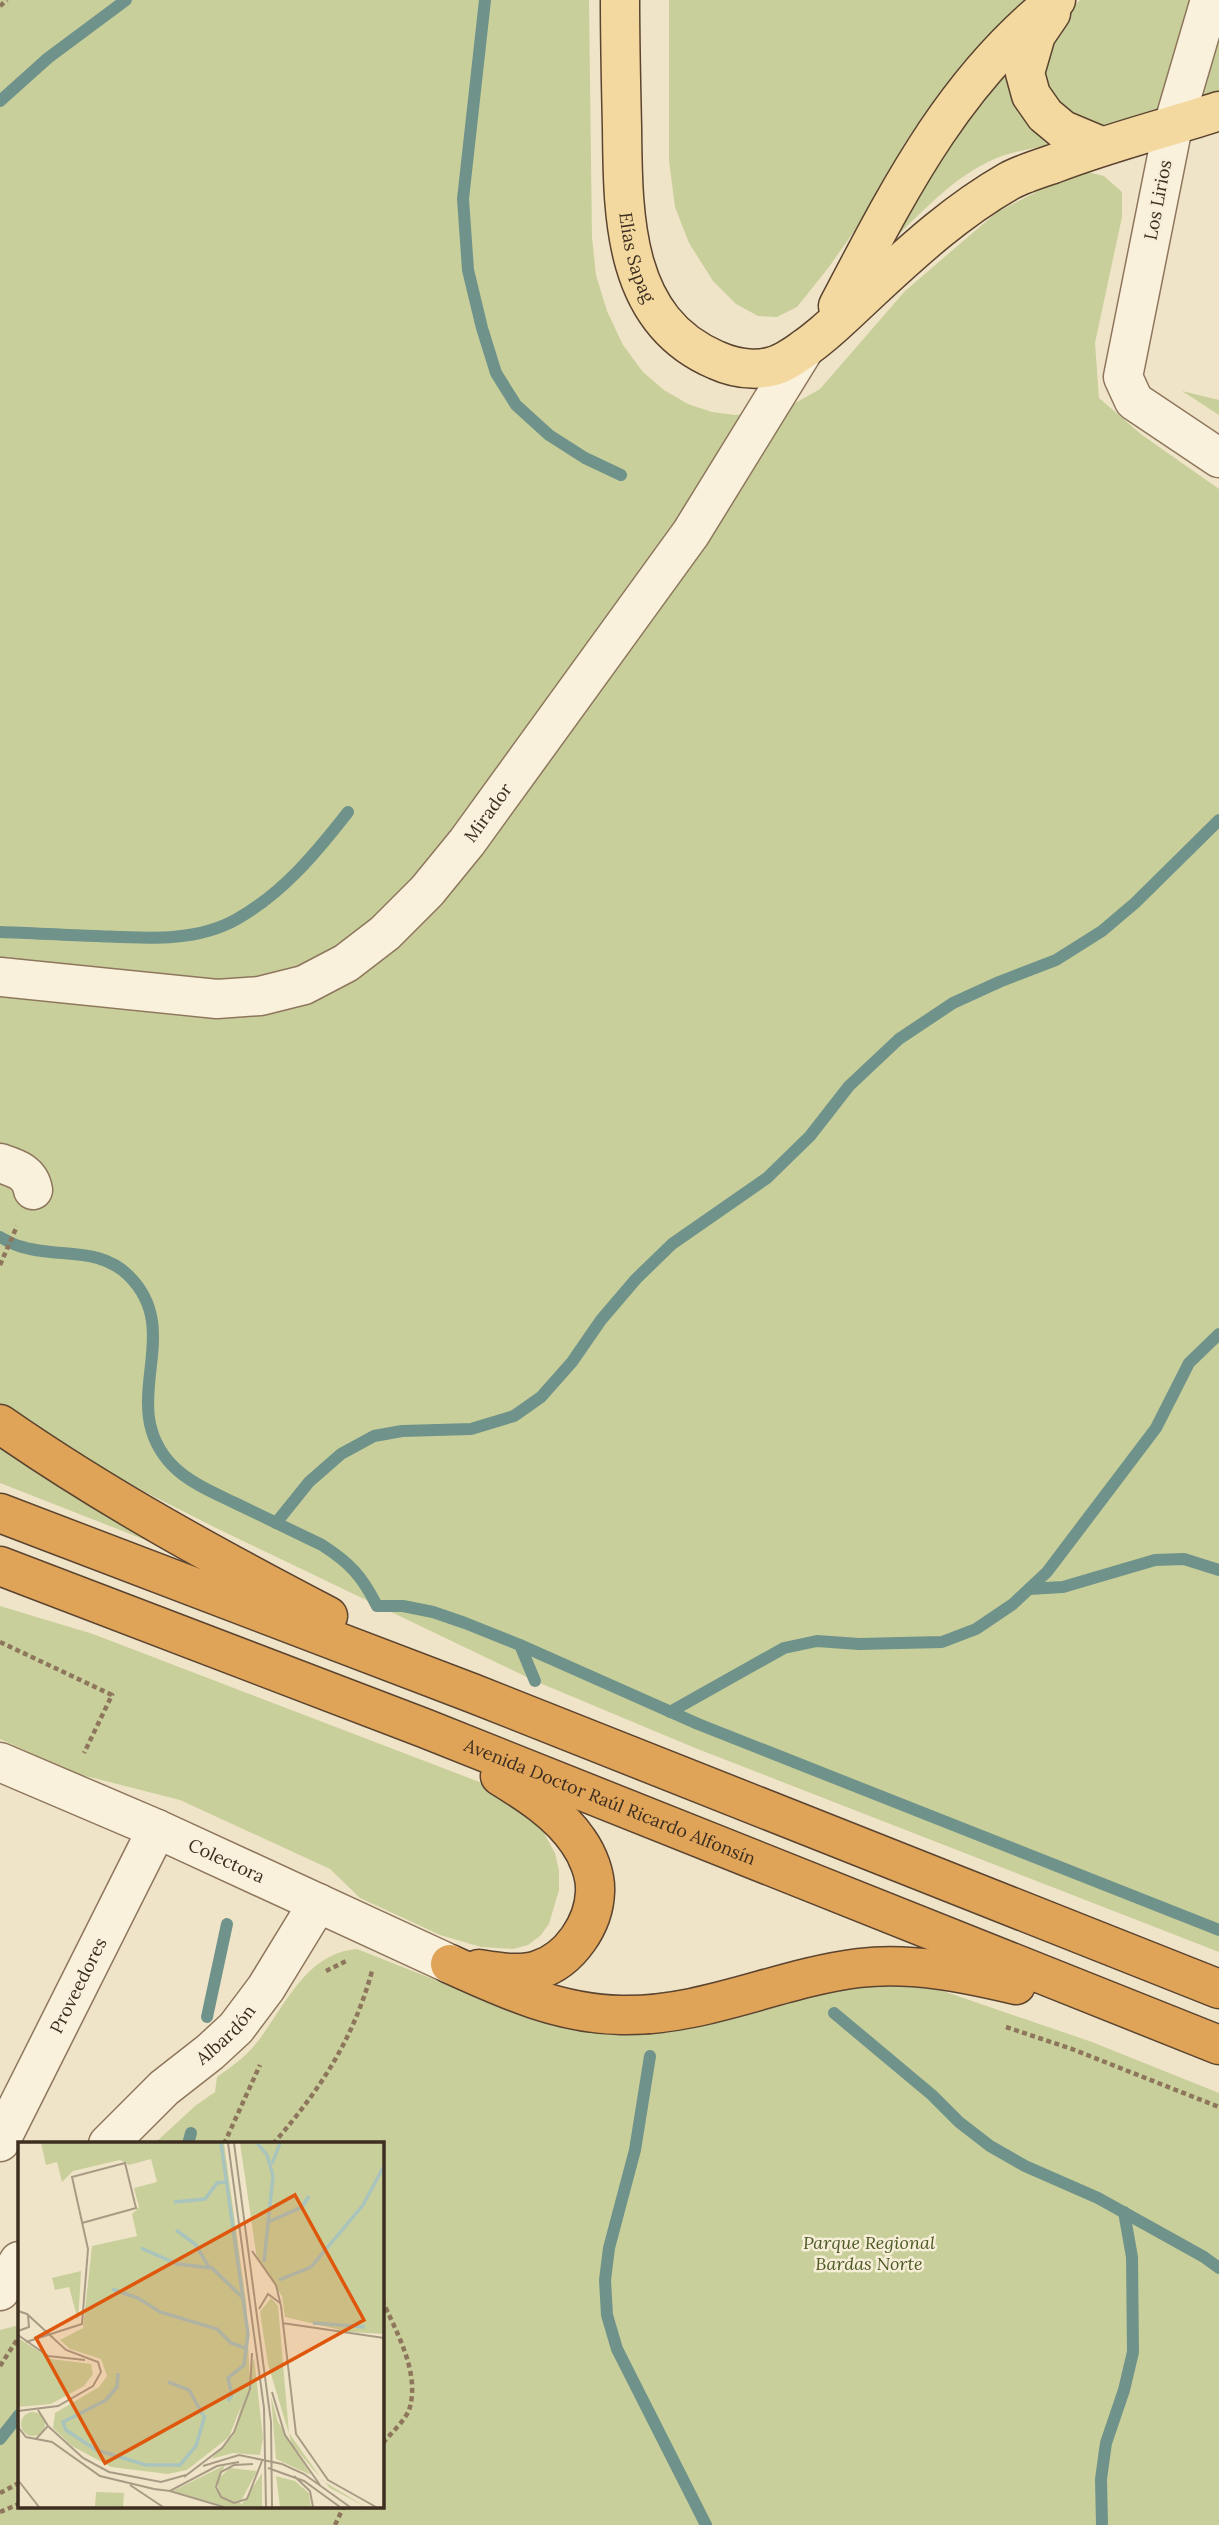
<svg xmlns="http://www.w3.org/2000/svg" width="1219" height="2525" font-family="Lora,serif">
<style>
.green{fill:#c9cf9b}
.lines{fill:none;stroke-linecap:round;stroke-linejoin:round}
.stream{stroke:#6f938a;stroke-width:12}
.minor-casing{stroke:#8d765c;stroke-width:41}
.major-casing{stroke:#5b4430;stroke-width:41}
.highway-casing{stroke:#5b4430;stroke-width:41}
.path{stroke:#8d765c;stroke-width:4.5;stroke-dasharray:5 3.5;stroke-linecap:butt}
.minor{stroke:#faf1dc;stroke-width:38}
.major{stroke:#f3d9a0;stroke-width:38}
.highway{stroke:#e0a458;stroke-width:38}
.labels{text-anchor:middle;stroke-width:5;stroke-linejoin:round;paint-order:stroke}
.street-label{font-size:18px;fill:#3d2e20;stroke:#f7eed8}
.park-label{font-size:18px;font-style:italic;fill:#4d5a26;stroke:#f7eed8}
.inset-river{fill:none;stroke:#a9c4bc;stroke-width:3.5}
.inset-road{fill:none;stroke:#a89b85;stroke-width:2}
.view{fill:#df570d;fill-opacity:0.15;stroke:#df570d;stroke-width:3.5}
.inset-edge{fill:none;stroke:#3d2e20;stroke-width:3.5}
</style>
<rect width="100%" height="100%" fill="#f0e4c8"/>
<g class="green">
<polygon points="0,0 589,0 592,237 596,275 607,311 623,345 643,372 664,390 688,404 712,412 735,415 765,413 792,405 820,389 905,291 997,212 1079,170 1104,176 1122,192 1122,217 1095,343 1099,398 1142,435 1219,489 1219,1952 695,1748 535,1681 214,1527 147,1493 0,1411"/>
<polygon points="669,0 1034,0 939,98 907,139 855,230 829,267 797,307 777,317 758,316 736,304 713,281 689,243 675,207 669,161"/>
<polygon points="1080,0 1195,0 1162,109 1110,127 1090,126 1037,88 1062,19"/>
<polygon points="1219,24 1219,98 1198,105"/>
<path d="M 1008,66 C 1015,100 1023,121 1048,145 C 1034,148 1019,151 1005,155 C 960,170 925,209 892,241 L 952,136 Z"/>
<polygon points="1182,391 1219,400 1219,415"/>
<polygon points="0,1437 166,1548 0,1483"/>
<polygon points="0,1606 93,1634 490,1786 527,1813 544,1833 555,1853 559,1871 559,1890 549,1924 540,1936 528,1945 513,1949 481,1947 440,1935 360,1898 330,1869 180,1800 74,1773 0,1739"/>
<path d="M 357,1949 L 519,2013 L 822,1983 L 911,1980 L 1092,2042 L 1219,2093 L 1219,2525 L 0,2525 L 0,2330 L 19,2325 L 19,2506 L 382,2506 L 382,2144 L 155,2143 L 195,2106 L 215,2092 L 217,2077 C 231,2067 244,2058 254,2046 C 284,2010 304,1953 357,1949 Z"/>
</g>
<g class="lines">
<g class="stream">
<polyline points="485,0 463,199 468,270 482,328 496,373 516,405 549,435 585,458 621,475"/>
<polyline points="0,101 48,58 126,0"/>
<path d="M 0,932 C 32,933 64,935 96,936 C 143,938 195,943 237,919 C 283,893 316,853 348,812"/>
<path d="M 0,1237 C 6,1240 12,1244 19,1246 C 57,1259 98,1245 129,1276 C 187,1334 114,1404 172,1465 C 188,1482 214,1493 235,1503 C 264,1517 293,1531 322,1545 C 350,1563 362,1576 377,1606 L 403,1606 L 433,1612 L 465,1623 L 520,1645 L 698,1724 L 1219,1930"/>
<polyline points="276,1523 309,1482 341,1454 374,1436 402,1431 471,1429 514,1416 541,1397 572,1362 601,1320 636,1279 672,1244 767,1178 810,1136 849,1086 899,1039 953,1003 999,982 1056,960 1102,931 1135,903 1219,820"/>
<polyline points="1029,1589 1063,1587 1155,1560 1184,1559 1219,1570"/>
<polyline points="520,1645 535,1681"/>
<polyline points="670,1712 784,1648 817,1641 859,1644 942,1642 976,1629 1013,1604 1047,1572 1156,1428 1189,1363 1219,1334"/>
<polyline points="834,2013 932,2095 959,2122 990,2146 1025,2166 1098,2198 1204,2257 1219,2268"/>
<polyline points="207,2017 227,1924"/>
<polyline points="650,2056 635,2150 609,2248 605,2280 607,2315 617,2349 706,2525"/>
<polyline points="188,2144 191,2133"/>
<polyline points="0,2439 19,2415"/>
<polyline points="1102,2525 1101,2479 1106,2443 1124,2390 1133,2352 1132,2257 1124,2212"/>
</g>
<defs>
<g id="minor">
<polyline points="1210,0 1173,126 1123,377 1134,401 1219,458"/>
<path id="s1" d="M 0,977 L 217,999 L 260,996 L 304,985 L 346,963 L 385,933 L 427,891 L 467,842 L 691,533 L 805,348"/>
<path d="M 0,1163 C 15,1168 30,1172 33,1190"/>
<path id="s2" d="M 0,1762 L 157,1829 L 450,1964"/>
<path id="s3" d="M 0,2142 L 157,1829"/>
<path id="s4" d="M 108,2144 L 164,2088 L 210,2052 L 236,2028 L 266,1988 L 318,1903"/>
<polyline points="0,2291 19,2261"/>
</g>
<g id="major">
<path id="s5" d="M 620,0 C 620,42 621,85 622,127 C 623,215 622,320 716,360 C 738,370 766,373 787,360 C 819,341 845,314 872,289 C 915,249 958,210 1009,181 C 1022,174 1038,169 1053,164 C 1107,143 1164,129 1219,111"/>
<polyline points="1051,13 1036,35 1025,73 1031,95 1045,115 1063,130 1101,146"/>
<path d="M 838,306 C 898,192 953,81 1056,0"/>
</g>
<g id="highway">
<path d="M 0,1424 C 105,1497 215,1557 328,1616"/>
<polyline points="0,1513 472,1693 1219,1989"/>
<path id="s6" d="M 0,1566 L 424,1728 L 1219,2045"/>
<path d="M 450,1964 C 505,1989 559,2014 621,2015 C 703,2017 778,1978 859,1968 C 913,1962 964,1973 1016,1985"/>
<path d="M 479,1969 C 498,1972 520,1976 538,1970 C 570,1960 594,1924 595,1892 C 596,1875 588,1855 578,1841 C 559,1813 529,1794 500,1776"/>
</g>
</defs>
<use href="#minor" class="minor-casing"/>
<use href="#major" class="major-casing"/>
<use href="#highway" class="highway-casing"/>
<g class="path">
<polyline points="0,6 7,0"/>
<polyline points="0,1265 17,1226"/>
<polyline points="0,1642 112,1695 84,1753"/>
<polyline points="326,1971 346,1961"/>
<polyline points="1006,2027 1072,2049 1219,2107"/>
<polyline points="224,2144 260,2065"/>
<path d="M 273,2144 C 320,2090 353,2040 372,1971"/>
<path d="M 382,2300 C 396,2331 421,2374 409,2410 C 404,2422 390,2434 382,2444"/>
<polyline points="0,2366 19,2337"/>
<polyline points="0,2493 19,2483"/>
<polyline points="0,2512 19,2504"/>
<polyline points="335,2525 344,2506"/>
</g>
<use href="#minor" class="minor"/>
<use href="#major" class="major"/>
<use href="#highway" class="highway"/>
</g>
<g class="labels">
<g class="street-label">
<text transform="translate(1158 200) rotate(-79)" y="6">Los Lirios</text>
<text dy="6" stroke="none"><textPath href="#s5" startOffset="259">Elías Sapag</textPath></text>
<text dy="6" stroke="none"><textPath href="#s1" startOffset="562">Mirador</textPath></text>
<text dy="6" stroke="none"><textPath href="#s6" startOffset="654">Avenida Doctor Raúl Ricardo Alfonsín</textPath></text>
<text dy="6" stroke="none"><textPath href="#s2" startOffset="247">Colectora</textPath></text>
<text dy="6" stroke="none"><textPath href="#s3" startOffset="175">Proveedores</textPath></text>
<text dy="6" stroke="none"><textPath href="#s4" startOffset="161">Albardón</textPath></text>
</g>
<g class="park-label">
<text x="869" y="2249">Parque Regional<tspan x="869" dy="21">Bardas Norte</tspan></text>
</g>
</g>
<g transform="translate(18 2142)">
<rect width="366" height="366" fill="#f0e4c8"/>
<path d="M 23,1 L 206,1 L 228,159 L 232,241 L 211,295 L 169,328 L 150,332 L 93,325 L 54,304 L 35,286 L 37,271 L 81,245 L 89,234 L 83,217 L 52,207 L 42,198 L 65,186 L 74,104 L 119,94 L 114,72 L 121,65 L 116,46 L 139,40 L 133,17 L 111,23 L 102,18 L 55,29 L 44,40 L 39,20 L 28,23 ZM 222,1 L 366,1 L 366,192 L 331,190 L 267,175 L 264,154 L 239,117 ZM 63,129 L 62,148 L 60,178 L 51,145 L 37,148 L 34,136 ZM 253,156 L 260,164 L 271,291 L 305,339 L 348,365 L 312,346 L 294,326 L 274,302 L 250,222 L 242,170 ZM 0,196 L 33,217 L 73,222 L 75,232 L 66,244 L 33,262 L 0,265 ZM 236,216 L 245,296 L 242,313 L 215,311 L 193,317 L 215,294 ZM 253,254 L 260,280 L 293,333 L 258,317 ZM3 282a12 12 0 1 1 24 0a12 12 0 1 1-24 0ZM 207,323 L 197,347 L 224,362 L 244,331 L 244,365 L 210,365 L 155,349 ZM 212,326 L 239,329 L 223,359 L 210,358 L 200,347 L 200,337 ZM 258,334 L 277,339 L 291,351 L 293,365 L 262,365 ZM 78,350 L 106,351 L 105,365 L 77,364 Z" fill="#c9cf9b"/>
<path class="inset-river" d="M 203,1 L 230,192 L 226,223 L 210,236 L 214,253 L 210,259M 239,1 L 249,13 L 255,34 L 246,120M 254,22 L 262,1M 156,60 L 187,57 L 199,41 L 208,40M 250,80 L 284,65 L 291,54M 158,88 L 177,102 L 191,125M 123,106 L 159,122 L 194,126 L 224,155M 261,138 L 293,125 L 345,63 L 366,24M 94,147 L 120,156 L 142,170 L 199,187 L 213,201 L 227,206M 295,181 L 347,185M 100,231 L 99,245 L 88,258 L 45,280 L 48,288 L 78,308 L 128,323 L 162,323 L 178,304 L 187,273M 150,240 L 171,248 L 185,273"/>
<path class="inset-road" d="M 210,1 L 246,266 L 248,365M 216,1 L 253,280 L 254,365M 234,109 L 258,143 L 263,164M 263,164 L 278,292 L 310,338 L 358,365M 241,167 L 250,152 L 262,161M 0,169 L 9,172 L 48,208 L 80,220 L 83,230 L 75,244 L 40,264 L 0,269M 264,181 L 366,196M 0,189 L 11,185 L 10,173M 0,193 L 30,214 L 67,218M 8,200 L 64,182 L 70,107 L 54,35 L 107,21 L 118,66 L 64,81M 254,250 L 267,293 L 302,343M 30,284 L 65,316 L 91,330 L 143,340 L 168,333M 0,285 L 8,295 L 34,300 L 82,334 L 136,347 L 152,349 L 199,324 L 221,320M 18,297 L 30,284 L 20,268M 235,322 L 216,323 L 203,330 L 198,345 L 203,355 L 216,361 L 229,357 L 244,319M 185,324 L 221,313 L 264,322 L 286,332 L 332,365M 250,326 L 286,339 L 322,365M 276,334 L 292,349 L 295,365M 166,335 L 204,306 L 216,290 L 232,247 L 234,211M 0,338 L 21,365M 112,343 L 145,365M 152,349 L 206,365"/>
<path class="view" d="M 277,53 L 346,178 L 87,321 L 18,196 Z"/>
<rect width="366" height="366" class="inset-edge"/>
</g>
</svg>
